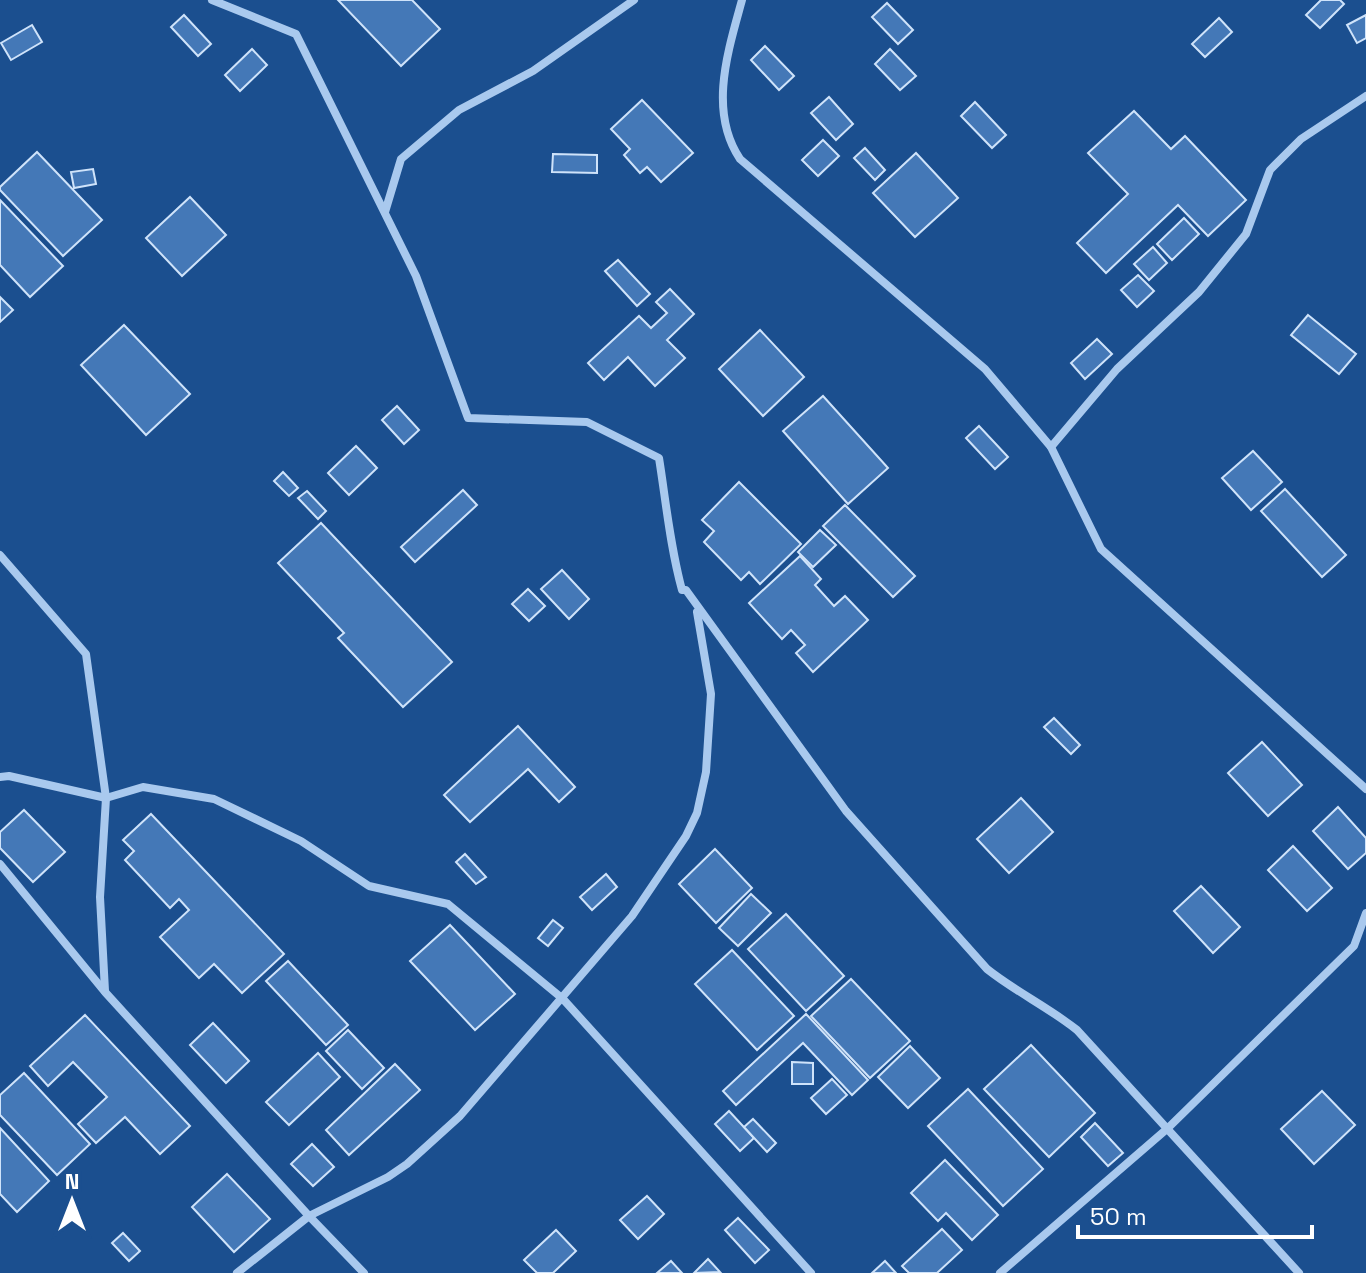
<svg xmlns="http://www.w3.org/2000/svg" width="1366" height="1273" font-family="'Space Grotesk',sans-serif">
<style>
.building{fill:#4478b7;stroke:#cfe3fa;stroke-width:2}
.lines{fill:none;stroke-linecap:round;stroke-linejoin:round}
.minor{stroke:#a9c9ee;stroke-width:8}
</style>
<rect width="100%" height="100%" fill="#1b4f8f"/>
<g class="building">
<polygon points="338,0 412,0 440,29 401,66"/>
<polygon points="1321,0 1340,0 1344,4 1320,28 1306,15"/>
<polygon points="887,3 913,30 898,44 872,17"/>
<polygon points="184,15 211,44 198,56 171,27"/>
<polygon points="1366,15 1366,38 1357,43 1347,25"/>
<polygon points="1219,18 1232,32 1205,57 1192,44"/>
<polygon points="32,25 42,42 11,60 1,43"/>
<polygon points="765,46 794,76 779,90 751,60"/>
<polygon points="252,49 267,65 240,91 225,75"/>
<polygon points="890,49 916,76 900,90 875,64"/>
<polygon points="829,97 853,124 836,140 811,113"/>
<polygon points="642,100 693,153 661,182 647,167 640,173 624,155 630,149 611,129"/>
<polygon points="975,102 1006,135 992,148 961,116"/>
<polygon points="1134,111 1171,149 1185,136 1246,200 1208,236 1178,205 1106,273 1077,243 1128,194 1088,153"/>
<polygon points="823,140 839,156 818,176 802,160"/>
<polygon points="865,148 885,170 875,180 854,158"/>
<polygon points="37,152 102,220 63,256 0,190 0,187"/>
<polygon points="916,153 958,198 915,237 873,193"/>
<polygon points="553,154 597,155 597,173 552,172"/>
<polygon points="93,169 96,184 74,188 71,172"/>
<polygon points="190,197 226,235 182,276 146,238"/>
<polygon points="0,200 63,266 30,297 0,265"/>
<polygon points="1184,218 1199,234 1172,260 1157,244"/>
<polygon points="1153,247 1167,263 1149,280 1134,264"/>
<polygon points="618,260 650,294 637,306 605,271"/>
<polygon points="1138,275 1154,291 1137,307 1121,290"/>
<polygon points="670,289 694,314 667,340 685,358 655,386 628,357 604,380 588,363 639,316 651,328 667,313 656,302"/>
<polygon points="0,297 13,310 0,322"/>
<polygon points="1308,315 1356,354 1339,374 1291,335"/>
<polygon points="124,325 190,394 146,435 81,365"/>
<polygon points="760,330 804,377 763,416 719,369"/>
<polygon points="1097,339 1112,354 1085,379 1071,363"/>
<polygon points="823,396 888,468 848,504 783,431"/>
<polygon points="397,406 419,430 404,444 382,420"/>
<polygon points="979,426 1008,457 995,469 966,438"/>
<polygon points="356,446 377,468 349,495 328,473"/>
<polygon points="1253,451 1282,482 1251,510 1222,478"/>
<polygon points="283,472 298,488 289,496 274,481"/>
<polygon points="739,482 801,544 760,584 749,572 741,580 704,542 714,531 702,520"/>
<polygon points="1285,489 1346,555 1322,577 1261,511"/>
<polygon points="463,490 477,505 415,562 401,547"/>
<polygon points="307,491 326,511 318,519 298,498"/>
<polygon points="845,505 915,576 893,597 823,526"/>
<polygon points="321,523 452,662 403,707 338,638 344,633 278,563"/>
<polygon points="820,530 836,545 813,567 798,552"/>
<polygon points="800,556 821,579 815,585 834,606 845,596 868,620 813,672 796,653 805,645 791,630 782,639 749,603"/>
<polygon points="562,570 589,599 569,619 541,589"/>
<polygon points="528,589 545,606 529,621 512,604"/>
<polygon points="1054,718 1080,745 1071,754 1044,727"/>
<polygon points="518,726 575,787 559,802 528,769 470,822 444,795"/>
<polygon points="1262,742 1302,785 1268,816 1228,773"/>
<polygon points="1021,798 1053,832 1009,873 977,839"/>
<polygon points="1338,807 1366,838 1366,853 1348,869 1313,831"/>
<polygon points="24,810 65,852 33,882 0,848 0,832"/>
<polygon points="151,814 284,954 242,993 214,964 199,978 160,937 189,910 179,899 170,908 125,860 134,851 123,840"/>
<polygon points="1293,846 1332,888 1307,911 1268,870"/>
<polygon points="715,849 752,888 716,923 679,884"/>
<polygon points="465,854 486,877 476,884 456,862"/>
<polygon points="606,874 617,887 592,910 580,897"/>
<polygon points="1201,886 1240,927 1213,953 1174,911"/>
<polygon points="751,894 771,913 738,946 719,928"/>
<polygon points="786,914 844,976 806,1011 748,949"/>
<polygon points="553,920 563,928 548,946 538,938"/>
<polygon points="450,925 515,994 475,1030 410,961"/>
<polygon points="732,950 794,1016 757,1050 695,984"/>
<polygon points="288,961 348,1025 326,1045 266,981"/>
<polygon points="851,979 910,1041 870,1078 811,1016"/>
<polygon points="806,1014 868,1080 852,1095 803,1043 736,1105 723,1091"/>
<polygon points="85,1015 190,1126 160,1154 125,1117 96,1143 78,1124 107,1097 73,1062 48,1086 30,1066"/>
<polygon points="213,1023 249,1061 226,1083 190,1045"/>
<polygon points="348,1030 384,1068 362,1089 326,1051"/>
<polygon points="1031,1045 1095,1113 1049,1157 984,1089"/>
<polygon points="910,1046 940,1078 908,1108 878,1077"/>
<polygon points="318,1053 340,1077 289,1125 266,1102"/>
<polygon points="792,1062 813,1063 813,1084 792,1084"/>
<polygon points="395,1064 420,1090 349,1155 326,1130"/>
<polygon points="24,1073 90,1144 57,1175 0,1115 0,1095"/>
<polygon points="832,1079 847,1095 826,1114 811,1098"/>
<polygon points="968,1089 1043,1169 1003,1206 928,1126"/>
<polygon points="1322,1091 1355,1125 1314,1164 1281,1129"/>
<polygon points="729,1111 754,1138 740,1151 715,1124"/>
<polygon points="753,1119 776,1143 767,1152 744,1127"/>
<polygon points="1095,1123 1123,1153 1108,1166 1081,1137"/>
<polygon points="0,1128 49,1181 17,1212 0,1194"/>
<polygon points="312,1144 334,1167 313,1186 291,1164"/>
<polygon points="945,1160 998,1215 972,1240 946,1213 938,1221 911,1193"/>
<polygon points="227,1174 270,1219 234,1252 192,1207"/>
<polygon points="647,1196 664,1214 638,1239 620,1220"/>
<polygon points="738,1218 769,1250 755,1263 725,1230"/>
<polygon points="942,1229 962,1250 937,1273 909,1273 902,1266"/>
<polygon points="556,1230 576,1251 553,1273 537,1273 524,1260"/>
<polygon points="123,1233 140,1251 129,1261 112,1243"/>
<polygon points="708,1259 720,1272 694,1273"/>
<polygon points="671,1261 682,1273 657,1273"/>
<polygon points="885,1261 896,1273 872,1273"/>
</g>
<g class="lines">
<g class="minor">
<path d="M 212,0 L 296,34 L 416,276 L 468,418 L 587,422 L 659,458 C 666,502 670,546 682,590 L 686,590 L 846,811 L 987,969 C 1016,992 1048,1007 1077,1030 L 1299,1273"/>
<path d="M 742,0 C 728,51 708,111 740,159 L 985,369 L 1051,447 L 1101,549 L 1366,789"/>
<polyline points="385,212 401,159 459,110 533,71 634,0"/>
<polyline points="1051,447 1117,369 1199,292 1246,234 1270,170 1301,139 1366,96"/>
<polyline points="0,555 86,654 106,798 100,897 105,991"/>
<polyline points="0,777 9,776 106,798 143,787 214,799 301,841 369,886 448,904 563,999 811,1273"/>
<polyline points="0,864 105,992 309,1216 364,1273"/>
<polyline points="237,1273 309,1216 388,1177 407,1164 460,1116 632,916 686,836 697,813 706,772 711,694 697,612"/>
<polyline points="1000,1273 1168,1128 1354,946 1366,913"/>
</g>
</g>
<g transform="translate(72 1201)" stroke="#1b4f8f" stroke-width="6" paint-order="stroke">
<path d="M0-6L14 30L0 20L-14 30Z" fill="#ffffff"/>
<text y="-12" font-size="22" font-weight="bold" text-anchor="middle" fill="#ffffff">N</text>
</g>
<path d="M1078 1225v12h234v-12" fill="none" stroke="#ffffff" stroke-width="4"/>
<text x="1090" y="1225" font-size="24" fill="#ffffff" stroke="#1b4f8f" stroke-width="6" paint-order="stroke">50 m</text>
</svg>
